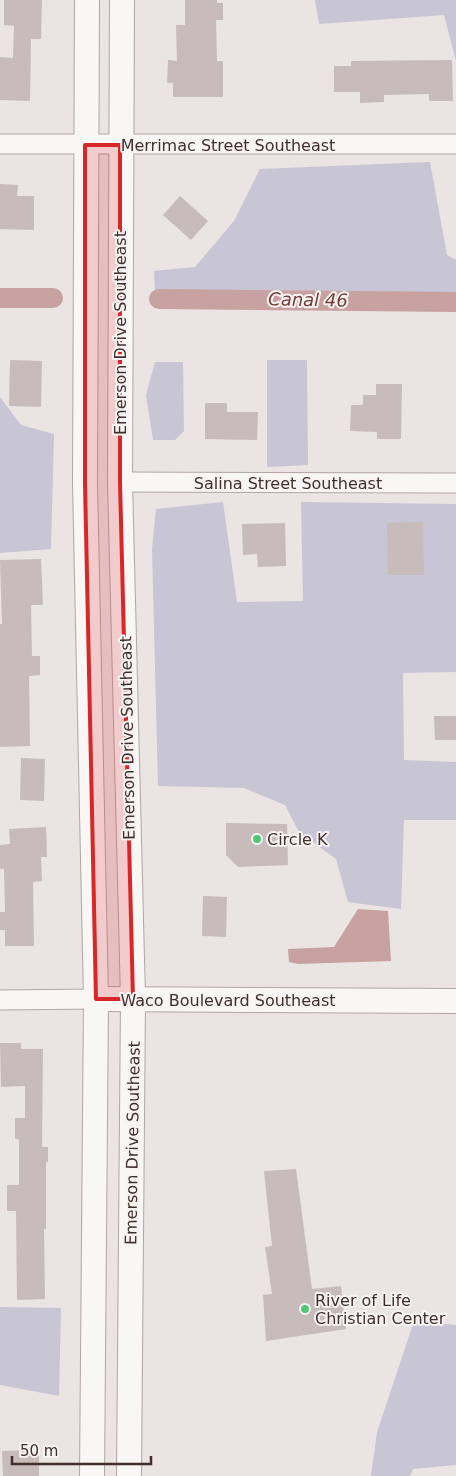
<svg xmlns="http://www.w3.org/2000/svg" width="456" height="1476" font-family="'DejaVu Sans',sans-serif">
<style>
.green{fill:#c8c5d4}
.water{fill:#c8a2a0}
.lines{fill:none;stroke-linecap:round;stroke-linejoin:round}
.canal{stroke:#c8a2a0;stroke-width:20}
.building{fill:#c7bcba}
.minor-casing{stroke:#b1a6a5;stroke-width:21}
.tertiary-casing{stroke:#b1a6a5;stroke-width:26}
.minor{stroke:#f9f6f6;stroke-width:19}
.tertiary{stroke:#f9f6f6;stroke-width:24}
.marked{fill:#d62828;fill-opacity:0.2;stroke:#d62828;stroke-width:4;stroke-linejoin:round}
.poi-dot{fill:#51c67b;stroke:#f8f3f3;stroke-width:2}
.labels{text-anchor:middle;stroke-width:4;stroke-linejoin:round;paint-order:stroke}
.street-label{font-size:16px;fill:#412f2c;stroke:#f8f3f3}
.poi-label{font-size:16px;fill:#412f2c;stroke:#f8f3f3;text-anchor:start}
.water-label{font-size:18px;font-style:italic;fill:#733c38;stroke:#f8f3f3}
</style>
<rect width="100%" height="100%" fill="#eae4e3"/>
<g class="green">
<polygon points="315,0 456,0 456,61 444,15 319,24"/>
<polygon points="430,162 447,255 456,260 456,294 155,291 154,271 195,267 234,221 260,169"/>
<polygon points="267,360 307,360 308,465 267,467"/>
<polygon points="155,362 183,362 184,431 175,440 153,440 146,395"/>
<polygon points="0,397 21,425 54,434 51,549 0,553"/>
<polygon points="223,502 237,602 303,601 301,502 456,504 456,672 403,673 404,760 456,762 456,820 404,820 401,909 348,902 336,859 299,832 285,805 244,788 158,786 152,549 156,509"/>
<polygon points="0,1307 61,1308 59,1396 0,1385"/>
<polygon points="414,1321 456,1325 456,1465 413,1469 410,1476 371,1476 377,1432"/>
</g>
<polygon class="water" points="358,909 388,911 391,961 298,964 289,962 288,949 334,947"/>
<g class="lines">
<g class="canal">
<polyline points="0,298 53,298"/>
<polyline points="159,299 456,302"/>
</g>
</g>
<g class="building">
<polygon points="4,0 42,0 41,39 31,39 30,101 0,100 0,57 13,58 14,26 4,25"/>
<polygon points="185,0 217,0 217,3 223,3 223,20 216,20 217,61 223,61 223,97 173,97 173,83 167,83 168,60 177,61 176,25 185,25"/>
<polygon points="452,60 453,101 429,101 429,94 384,95 384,102 360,103 360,92 334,92 334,66 351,66 351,61"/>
<polygon points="0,184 18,185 17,196 34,196 34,230 0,229"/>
<polygon points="180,196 208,221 191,240 163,215"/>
<polygon points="10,360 42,361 41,407 9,406"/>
<polygon points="376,384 402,384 401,439 377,439 377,432 350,431 351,405 363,405 363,395 376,395"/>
<polygon points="205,403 227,403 227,412 258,412 257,440 205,439"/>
<polygon points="423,522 424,575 388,575 387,523"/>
<polygon points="285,523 286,566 258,567 257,554 243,555 242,524"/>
<polygon points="41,559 43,605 31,605 32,656 40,656 40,675 29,676 30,746 0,747 0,624 2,624 0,560"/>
<polygon points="434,716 456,716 456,740 435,740"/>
<polygon points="21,758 45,759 44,801 20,800"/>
<polygon points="226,823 287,824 288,865 238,867 226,855"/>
<polygon points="46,827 47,857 41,857 42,881 33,882 34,946 5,946 5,930 0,930 0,912 5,912 4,869 0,869 0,845 10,844 9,829"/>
<polygon points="203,896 227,897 226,937 202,936"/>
<polygon points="0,1043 21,1043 21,1049 43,1049 42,1147 48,1147 48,1162 46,1162 46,1229 44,1229 45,1299 17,1300 16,1211 7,1211 7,1185 19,1185 19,1139 15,1139 15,1118 25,1118 25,1086 1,1087"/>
<polygon points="296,1169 312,1289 341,1286 346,1329 266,1341 263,1295 272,1294 265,1247 272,1246 264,1171"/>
<polygon points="39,1450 39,1476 3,1476 2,1451"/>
</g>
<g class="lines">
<defs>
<g id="minor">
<polyline points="0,144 456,144"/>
<polyline points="120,482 456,483"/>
<polyline points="0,1000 96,999"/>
</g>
<g id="tertiary">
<polyline points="87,0 85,483 96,999 92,1476"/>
<polyline points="122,0 120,482 133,999 129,1476"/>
<polyline points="96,999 456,1001"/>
</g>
</defs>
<use href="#minor" class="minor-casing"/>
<use href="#tertiary" class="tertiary-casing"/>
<use href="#minor" class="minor"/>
<use href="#tertiary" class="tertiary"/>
</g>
<path class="marked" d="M 85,145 L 120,145 L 120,482 L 133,999 L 96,999 L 85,483 Z"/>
<g class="poi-dot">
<circle cx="257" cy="839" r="5"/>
<circle cx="305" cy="1309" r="5"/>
</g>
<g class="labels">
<g class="street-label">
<text x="228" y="151">Merrimac Street Southeast</text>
<text transform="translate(120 333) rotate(-90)" y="6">Emerson Drive Southeast</text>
<text x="288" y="489">Salina Street Southeast</text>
<text transform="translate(127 738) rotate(-91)" y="6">Emerson Drive Southeast</text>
<text x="228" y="1006">Waco Boulevard Southeast</text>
<text transform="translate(132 1143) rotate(-89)" y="6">Emerson Drive Southeast</text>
</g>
<g class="poi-label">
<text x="267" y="845">Circle K</text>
<text x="315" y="1306">River of Life<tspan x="315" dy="18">Christian Center</tspan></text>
</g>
<g class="water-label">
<text transform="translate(308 300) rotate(1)" y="6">Canal 46</text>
</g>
</g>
<path d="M12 1456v8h139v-8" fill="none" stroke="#412f2c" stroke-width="2.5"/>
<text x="20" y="1456" font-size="15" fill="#412f2c" stroke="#f8f3f3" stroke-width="4" paint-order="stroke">50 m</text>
</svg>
